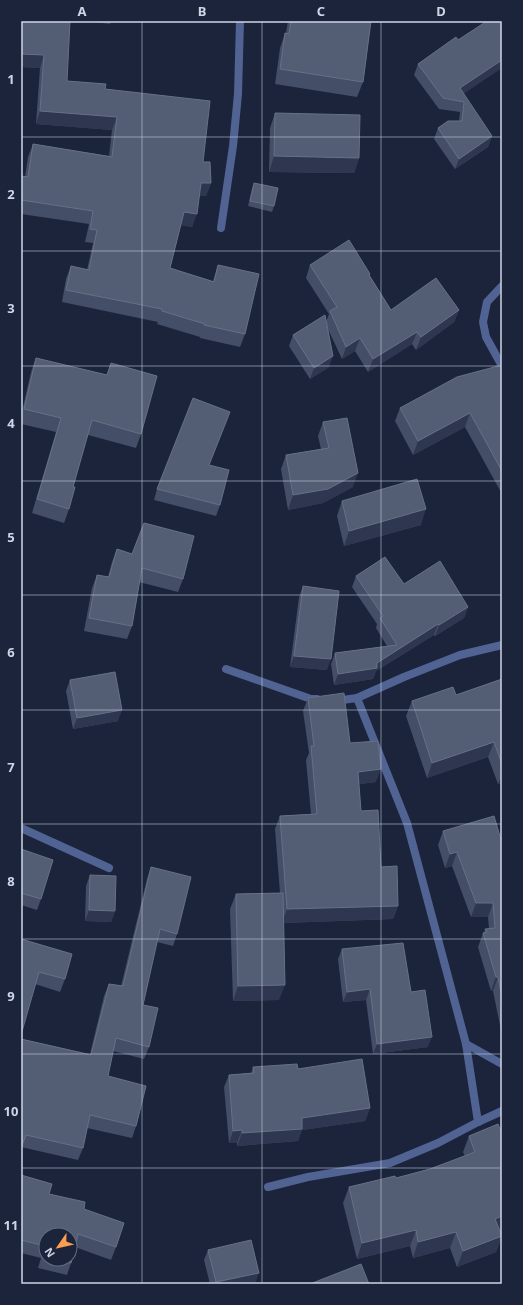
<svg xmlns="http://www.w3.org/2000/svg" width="523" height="1305" font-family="'Noto Sans',sans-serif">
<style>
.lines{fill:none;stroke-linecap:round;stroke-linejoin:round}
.street{stroke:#516393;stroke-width:8}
.wall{fill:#444e67;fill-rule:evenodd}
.shaded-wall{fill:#2e374f}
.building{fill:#535d74;stroke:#677086}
.grid{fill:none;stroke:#cfd5e5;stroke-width:1;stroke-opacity:0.55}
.neatline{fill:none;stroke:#cfd5e5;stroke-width:1.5}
.grid-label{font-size:13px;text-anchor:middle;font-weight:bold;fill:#cfd5e5}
</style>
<rect width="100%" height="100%" fill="#1b243b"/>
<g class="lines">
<g class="street">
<polyline points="221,228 233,146 238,94 240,21"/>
<polyline points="502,286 487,302 483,322 486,337 502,366"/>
<polyline points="226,669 311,699 317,699"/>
<polyline points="357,698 407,823 466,1044 478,1122"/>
<polyline points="335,701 357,698 404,677 460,655 502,645"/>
<polyline points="21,828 109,868"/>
<polyline points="466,1044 502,1064"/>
<polyline points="268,1187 308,1177 390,1163 438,1143 478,1122 502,1111"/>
</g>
</g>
<g class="wall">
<polygon points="21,21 67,81 105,89 203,162 211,183 206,196 199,196 192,227 181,225 170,268 213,281 218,265 245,334 240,347 200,338 200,337 157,324 158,322 62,302 66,279 71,266 87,270 93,243 85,242 89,224 21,214 21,176 25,177 28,157 33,144 109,156 112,130 36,124 40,68 21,67"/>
<polygon points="87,21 111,21 110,24"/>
<polygon points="288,21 371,21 363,82 357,97 275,84 280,48 285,33 286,33"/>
<polygon points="418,64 463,94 492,136 488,147 455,169 434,139 438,128 459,121 460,112 439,109 414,75"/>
<polygon points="275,113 359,158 354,173 269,172 270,128"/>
<polygon points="254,183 274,206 272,212 248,206 252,189"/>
<polygon points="310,265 370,274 370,276 391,310 459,310 454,322 416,350 412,344 368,372 355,351 342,359 327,327 329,367 310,379 289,346 293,335 326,322 329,314 306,278"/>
<polygon points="36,358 107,375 111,363 141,434 136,448 88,435 73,487 69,509 64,523 32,513 56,432 21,424 21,416 31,372"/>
<polygon points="502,365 502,494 465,427 413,455 395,421 400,408"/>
<polygon points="323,422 353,487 323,503 288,510 281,469 286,455 321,449 318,436"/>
<polygon points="210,465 220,505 216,516 154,500 157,489"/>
<polygon points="342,501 421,525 344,546 337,516"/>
<polygon points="117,549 183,579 178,592 139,582 132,626 127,639 84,631 92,588 97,575 108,577 112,562"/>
<polygon points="356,576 404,584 468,607 464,618 435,636 434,635 376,671 373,679 334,685 331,664 335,653 387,646 376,628 377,624 352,587"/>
<polygon points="303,586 327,670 290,667 299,597"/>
<polygon points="502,679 502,783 498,784 488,757 427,778 406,716 412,701 456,695"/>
<polygon points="70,680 118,721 73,729 66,691"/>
<polygon points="308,698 350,743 376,782 359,784 361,811 381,867 398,906 393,919 283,923 279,1000 233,1001 230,909 236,894 280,893 275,829 280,816 311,814 306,760 309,753 303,711"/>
<polygon points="443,831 502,843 502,1035 493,991 491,991 478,947 483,933 484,933 485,929 489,929 488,917 471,917 452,866 445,868 438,845"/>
<polygon points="21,849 41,899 37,910 21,905"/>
<polygon points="151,867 177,934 173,946 157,942 143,1005 149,1047 144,1059 113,1051 108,1076 136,1126 132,1138 87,1128 83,1148 78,1160 21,1147 21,1039 90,1054 104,996 109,984 121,986 147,879"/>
<polygon points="90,875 115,911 111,922 85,921 86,886"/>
<polygon points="21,939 65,979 60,992 35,984"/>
<polygon points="342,949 411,992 428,1047 373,1054 366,1000 343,1002 338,959"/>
<polygon points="253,1067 298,1069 370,1108 365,1121 302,1130 298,1141 237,1146 237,1143 229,1143 224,1087 229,1075 251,1073"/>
<polygon points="502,1128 502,1230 500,1231 502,1236 496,1252 457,1267 450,1248 413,1258 410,1246 357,1259 343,1203 349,1187 396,1178 430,1169 465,1156 463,1152 469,1136"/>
<path d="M 21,1175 L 49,1194 L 84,1209 L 116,1247 L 111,1260 L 75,1247 L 71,1263 L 67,1275 L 38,1268 L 41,1258 L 21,1253 ZM 46,1235 L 70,1259 L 46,1259 Z"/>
<polygon points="208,1250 255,1284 210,1284 204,1260"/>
</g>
<g class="shaded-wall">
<polygon points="21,54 44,55 40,68 21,67"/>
<polygon points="502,60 502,68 456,99 460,88"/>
<polygon points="40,111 117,117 112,130 36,124"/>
<polygon points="492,136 488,147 455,169 459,159"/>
<polygon points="274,156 359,158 354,173 269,172"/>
<polygon points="201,183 211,183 206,196 196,196"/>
<polygon points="184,212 197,214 192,227 179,225"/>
<polygon points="459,310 454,322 416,350 421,337"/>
<polygon points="417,332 412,344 368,372 373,359"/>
<polygon points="360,338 355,351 342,359 346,347"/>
<polygon points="333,356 329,367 310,379 314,368"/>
<polygon points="470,413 465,427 413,455 418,441"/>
<polygon points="358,473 353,487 323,503 288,510 293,495"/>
<polygon points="426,509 421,525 344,546 349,531"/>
<polygon points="468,607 464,618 435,636 439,625"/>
<polygon points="438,624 434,635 376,671 373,679 334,685 338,674 377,663"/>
<polygon points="294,656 331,659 327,670 290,667"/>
<polygon points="122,710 118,721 73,729 77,718"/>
<polygon points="494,742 488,757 427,778 432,763"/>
<polygon points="381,769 376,782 353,785 358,772"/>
<polygon points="502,774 502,783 498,784"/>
<polygon points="457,852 452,866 445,868 450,854"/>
<polygon points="476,903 493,903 488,917 471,917"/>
<polygon points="398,906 393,919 282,923 287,909"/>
<polygon points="89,910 115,911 111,922 85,921"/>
<polygon points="496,977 498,977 493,991 491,991"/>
<polygon points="285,985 279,1000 233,1001 238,986"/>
<polygon points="370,989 366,1000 343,1002 347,992"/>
<polygon points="432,1037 428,1047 373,1054 377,1044"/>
<polygon points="370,1108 365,1121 302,1130 298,1141 237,1146 242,1133 302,1118"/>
<polygon points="242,1130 237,1143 229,1143 233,1131"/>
<polygon points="502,1216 502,1230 489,1235 495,1219"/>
<polygon points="416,1230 410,1246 357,1259 362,1243"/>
<polygon points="456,1232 450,1248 413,1258 418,1242"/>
<polygon points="502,1236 496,1252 457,1267 463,1251"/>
<polygon points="259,1273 255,1284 215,1284 216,1282"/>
</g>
<g class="building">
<polygon points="21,21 70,21 67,81 106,84 105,89 210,101 203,162 210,162 211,183 201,183 197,214 184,212 170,268 214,282 218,265 259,274 245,334 204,325 205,324 162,311 162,309 66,290 71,266 89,270 97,230 90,229 93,211 21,200 21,176 28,177 33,144 112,157 117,117 40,111 44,55 21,54"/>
<polygon points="291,21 371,21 363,82 280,69 285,33 289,34"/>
<polygon points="487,21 501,21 502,22 502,60 460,88 492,136 459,159 438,128 448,121 462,121 464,102 443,98 418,64 456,37 458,40"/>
<polygon points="275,113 360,115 359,158 274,156"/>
<polygon points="254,183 278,188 274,206 250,201"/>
<polygon points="349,240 370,274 369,275 391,310 436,278 459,310 421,337 417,332 373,359 360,338 346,347 330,311 337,307 310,265"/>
<polygon points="325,315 333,356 314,368 293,335"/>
<polygon points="36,358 107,375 111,363 157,376 141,434 92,420 73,487 75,487 69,509 37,499 61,418 24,409"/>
<polygon points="502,365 502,471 470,413 418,441 400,408 457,377"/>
<polygon points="193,398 230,412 209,465 229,470 220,505 157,489"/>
<polygon points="347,418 358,473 328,489 293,495 286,455 329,448 323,422"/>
<polygon points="417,479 426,509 349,531 342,501"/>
<polygon points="144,523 194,536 183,579 142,568 132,626 89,618 97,575 109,577 117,549 132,554"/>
<polygon points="385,557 404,584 440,561 468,607 439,625 438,624 377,663 377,668 338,674 335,653 397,645 380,618 383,616 356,576"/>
<polygon points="303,586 339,591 331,659 294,656"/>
<polygon points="115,672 122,710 77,718 70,680"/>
<polygon points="502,679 502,764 494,742 432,763 412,701 453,687 456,695"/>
<polygon points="344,693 350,743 378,741 381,769 358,772 361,811 378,810 381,867 397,866 398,906 287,909 280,816 317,814 311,746 314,746 308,698"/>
<polygon points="494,816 502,843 502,997 498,977 496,977 483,933 487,932 485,929 495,928 493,903 476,903 457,852 450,854 443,831"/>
<polygon points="21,849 53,860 41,899 21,893"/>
<polygon points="151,867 191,877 177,934 160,929 143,1005 158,1008 149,1047 116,1038 108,1076 146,1086 136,1126 90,1115 83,1148 26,1135 21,1148 21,1039 91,1055 109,984 123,986"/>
<polygon points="90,875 116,876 115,911 89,910"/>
<polygon points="283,893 285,985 238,986 236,894"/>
<polygon points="21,939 72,954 65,979 39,972 21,1035"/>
<polygon points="403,943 411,992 425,990 432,1037 377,1044 370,989 347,992 342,949"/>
<polygon points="362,1059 370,1108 302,1118 302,1129 242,1133 242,1130 233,1131 229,1075 254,1073 253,1067 297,1064 298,1069"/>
<polygon points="498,1124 500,1129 502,1128 502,1216 495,1219 502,1236 463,1251 456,1232 418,1242 416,1230 362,1243 349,1187 395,1176 396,1178 430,1169 475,1152 469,1136"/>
<polygon points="21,1175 52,1184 49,1194 85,1202 84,1209 124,1223 116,1247 78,1234 71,1263 55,1259 70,1259 70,1235 46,1235 46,1257 43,1256 45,1246 21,1240"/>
<polygon points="251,1240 259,1273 216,1282 208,1250"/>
<polygon points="361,1264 369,1284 310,1284"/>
</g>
<path class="grid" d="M 142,21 L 142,1284M 262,21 L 262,1284M 381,21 L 381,1284M 21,137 L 502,137M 21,251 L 502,251M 21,366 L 502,366M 21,481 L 502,481M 21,595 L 502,595M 21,710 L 502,710M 21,824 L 502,824M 21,939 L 502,939M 21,1054 L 502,1054M 21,1168 L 502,1168"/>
<rect width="523" height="1305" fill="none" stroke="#1b243b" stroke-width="44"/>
<g transform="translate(58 1247) rotate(236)"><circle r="19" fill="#1b243b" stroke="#636b7f"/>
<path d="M0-3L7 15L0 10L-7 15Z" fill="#fb9e51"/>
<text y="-6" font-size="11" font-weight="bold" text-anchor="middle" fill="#cfd5e5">N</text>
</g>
<rect x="22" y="22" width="479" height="1261" class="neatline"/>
<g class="grid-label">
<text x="82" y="16">A</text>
<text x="202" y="16">B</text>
<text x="321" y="16">C</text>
<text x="441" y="16">D</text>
<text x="11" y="84">1</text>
<text x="11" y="199">2</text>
<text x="11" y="313">3</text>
<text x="11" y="428">4</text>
<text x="11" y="542">5</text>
<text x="11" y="657">6</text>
<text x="11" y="772">7</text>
<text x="11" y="886">8</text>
<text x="11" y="1001">9</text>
<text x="11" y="1116">10</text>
<text x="11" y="1230">11</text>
</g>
</svg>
